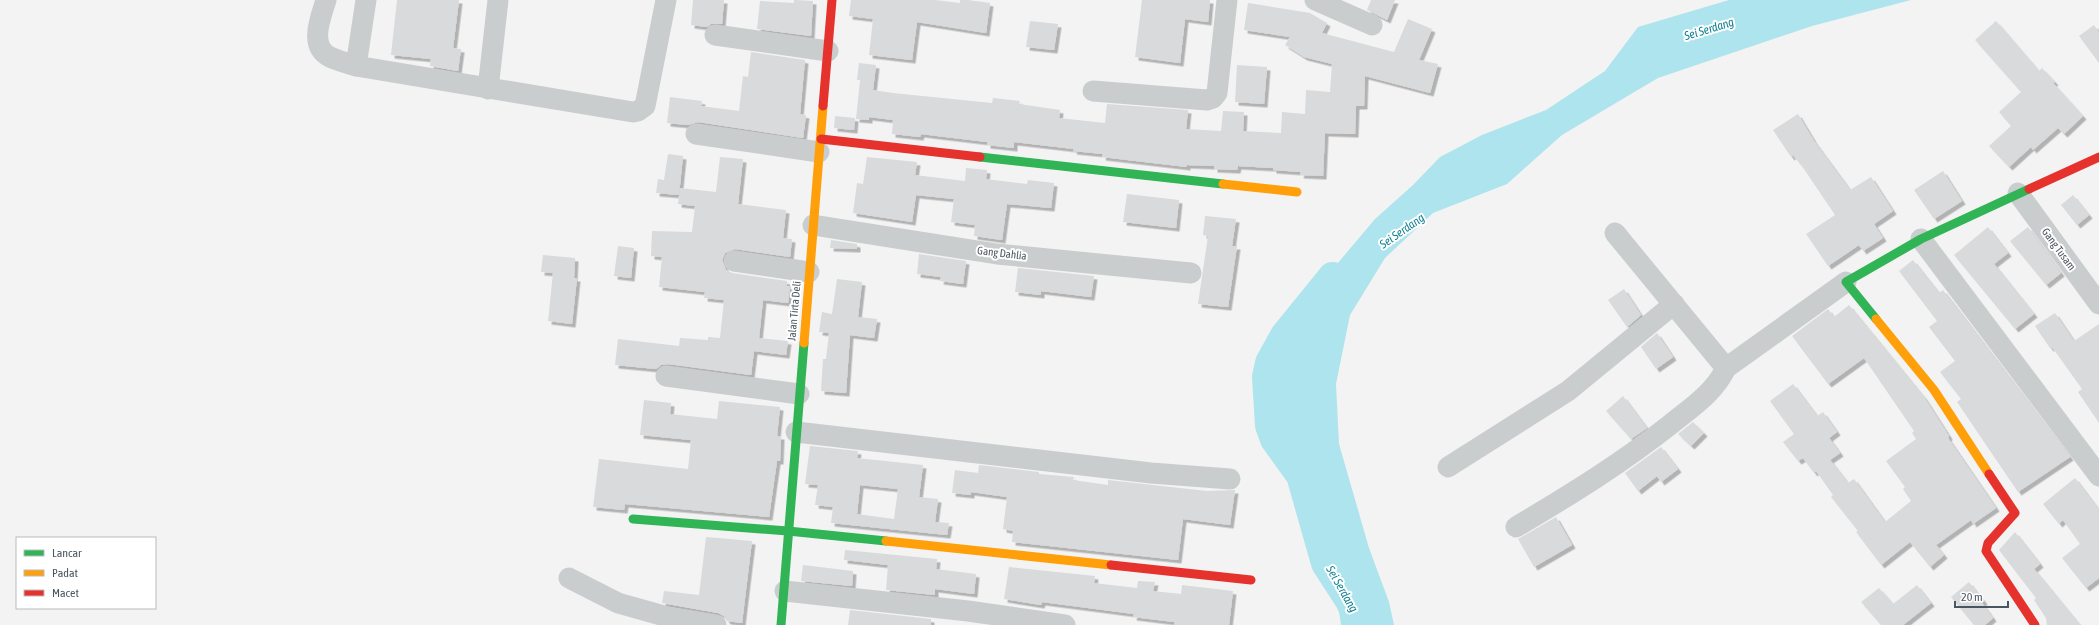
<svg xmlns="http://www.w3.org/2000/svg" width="2099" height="625" font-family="'Asap Condensed',sans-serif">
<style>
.water{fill:#aee4ed}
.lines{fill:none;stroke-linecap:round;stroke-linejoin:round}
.river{stroke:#aee4ed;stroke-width:32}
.building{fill:#d9dadb;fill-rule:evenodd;filter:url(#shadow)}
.street{stroke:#cacdce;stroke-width:21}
.fast{stroke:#30b455;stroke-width:9}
.slow{stroke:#ff9f0a;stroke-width:9}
.jam{stroke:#e5322d;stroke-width:9}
.labels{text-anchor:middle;stroke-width:4;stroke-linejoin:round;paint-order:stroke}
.street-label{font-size:11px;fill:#4a565f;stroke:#fff}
.water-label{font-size:12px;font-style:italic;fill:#118293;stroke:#fff}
</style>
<defs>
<filter id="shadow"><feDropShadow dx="3.5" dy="3.5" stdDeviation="0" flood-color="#0004"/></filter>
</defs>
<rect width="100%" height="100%" fill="#f3f3f3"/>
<polygon class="water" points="1729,0 1911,0 1812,26 1658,78 1562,135 1507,184 1433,213 1385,258 1350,315 1336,384 1339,444 1369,548 1389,602 1394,625 1341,625 1335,582 1335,533 1291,479 1279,416 1286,353 1316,289 1375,219 1413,185 1440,157 1482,135 1546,110 1605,71 1638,27"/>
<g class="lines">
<polyline class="river" points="1333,278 1286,336 1271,363 1268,377 1271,425 1276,439 1302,475 1327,563 1351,600 1362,625"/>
</g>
<g class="building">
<polygon points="397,0 459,0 453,48 461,49 458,71 430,66 431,59 391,55"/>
<polygon points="693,0 724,0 722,24 711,24 707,27 691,25"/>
<polygon points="794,0 813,1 811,36 757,29 760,1 794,3"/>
<polygon points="851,0 935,0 960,3 960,0 968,0 990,3 986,33 917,22 912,60 869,55 873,19 849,16"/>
<polygon points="1142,0 1210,0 1208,22 1185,19 1180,63 1135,57"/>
<polygon points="1371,0 1395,0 1387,20 1367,10"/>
<polygon points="1248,3 1310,13 1327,23 1322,33 1394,52 1408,19 1432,29 1419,60 1438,64 1430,93 1365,76 1364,106 1356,106 1355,134 1325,133 1323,176 1300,175 1301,172 1273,170 1273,168 1238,166 1237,170 1214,169 1214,166 1187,165 1187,167 1102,157 1103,154 1073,151 1074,149 1014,142 1014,148 987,145 987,142 937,136 921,134 920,137 892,134 893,120 869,117 869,120 856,119 860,80 857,80 859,63 876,65 873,90 893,93 992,103 993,98 1020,101 1019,104 1060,110 1059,118 1105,123 1107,104 1188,110 1186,129 1221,131 1223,111 1244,112 1243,131 1281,133 1282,112 1305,114 1306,90 1330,92 1332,64 1304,57 1285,45 1290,37 1244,30"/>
<polygon points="1030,21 1058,24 1054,50 1026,47"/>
<polygon points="1996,21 2039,71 2042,68 2055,82 2053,83 2083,116 2064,134 2058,128 2033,150 2031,147 2009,167 1989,146 2011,126 1999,112 2021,92 1975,40"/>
<polygon points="2094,25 2099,33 2099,63 2079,36"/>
<polygon points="751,52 805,60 800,114 806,115 803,138 698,122 688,125 667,123 670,97 702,101 701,106 739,111 743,76 748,77"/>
<polygon points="1237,65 1267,67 1264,104 1235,102"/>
<polygon points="1798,114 1814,141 1850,190 1871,177 1893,211 1874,224 1883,238 1863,251 1859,245 1828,266 1806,234 1835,215 1804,169 1793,155 1791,157 1773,130"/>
<polygon points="835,116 855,118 854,130 834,128"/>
<polygon points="668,154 683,156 679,195 656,193 658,179 664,180"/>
<polygon points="720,157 743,159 738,204 786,210 783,238 792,239 790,257 735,249 725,253 722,260 726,270 732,273 787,281 787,286 790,286 788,303 763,300 759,338 788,341 786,355 754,351 751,375 668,364 661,365 656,369 615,365 618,339 679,346 680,338 708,340 708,337 720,338 724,300 704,298 705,292 659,287 662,257 651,256 652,231 692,232 695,206 678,204 680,188 716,192"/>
<polygon points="867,157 917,162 915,175 965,181 966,168 987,170 986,179 1027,184 1028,180 1054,183 1051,208 1007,204 1002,240 974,236 975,225 951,222 954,199 916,195 912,222 853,213 857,183 863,184"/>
<polygon points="1943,171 1962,201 1934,219 1914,190"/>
<polygon points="1127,194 1179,200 1176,228 1123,222"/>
<polygon points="2073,195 2089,215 2077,225 2061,205"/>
<polygon points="1205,216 1236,219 1232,246 1237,246 1228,307 1198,304 1208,236 1203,235"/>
<polygon points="1988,227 2008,253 1994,264 2034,314 2015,329 1954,255"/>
<polygon points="2028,227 2061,273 2046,285 2010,241"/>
<polygon points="831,240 857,244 857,249 830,248"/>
<polygon points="618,246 634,248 631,278 614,276"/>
<polygon points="919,254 966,261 963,284 940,281 941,277 917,274"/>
<polygon points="543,255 575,258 574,278 577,278 572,324 548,321 553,273 541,272"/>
<polygon points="1913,260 1939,293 1943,290 1956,307 2070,457 2018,492 1957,402 1961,399 1940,372 1955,361 1929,327 1937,321 1899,271"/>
<polygon points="1018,268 1094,276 1091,297 1041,291 1041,295 1015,292"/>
<polygon points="837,279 862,282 858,317 877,319 874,338 850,335 846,393 821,391 823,359 826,359 829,333 819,332 822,312 832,314"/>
<polygon points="1624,289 1641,315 1627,327 1608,300"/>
<polygon points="1849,305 1924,397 1949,436 1948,438 1996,508 1973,524 1971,520 1936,545 1944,555 1930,567 1910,542 1881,565 1856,532 1858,531 1831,497 1833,495 1816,471 1814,473 1803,458 1798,461 1783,442 1794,434 1770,401 1793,384 1817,416 1823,412 1837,432 1829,438 1840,453 1830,460 1848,483 1854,479 1885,522 1911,501 1903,489 1905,487 1886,461 1916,439 1912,433 1914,431 1864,358 1828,384 1792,336 1828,309 1834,317"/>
<polygon points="2055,313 2074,341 2099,324 2099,423 2078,392 2082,389 2052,347 2050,348 2035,326"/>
<polygon points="1657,333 1673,357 1656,369 1641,347"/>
<polygon points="1623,396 1647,428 1631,439 1606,411"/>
<polygon points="644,400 671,403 670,414 717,419 719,401 780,407 777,436 781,436 780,461 777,461 769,517 625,504 624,510 593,507 599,459 688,469 691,440 640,435"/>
<polygon points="1693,422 1704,433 1691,446 1678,434"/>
<path d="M 810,446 L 858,451 L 857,458 L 923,465 L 919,497 L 938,499 L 935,522 L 949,523 L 947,535 L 831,523 L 833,507 L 815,505 L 818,485 L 805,484 ZM 860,485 L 898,489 L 894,519 L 857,514 Z"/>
<polygon points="1661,447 1678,469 1661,482 1657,476 1638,491 1625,473"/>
<polygon points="979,465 1039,472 1039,474 1074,477 1073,480 1108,485 1108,480 1207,491 1235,490 1230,525 1183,519 1178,560 1012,542 1013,531 1003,529 1007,497 971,492 971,495 952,493 955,470 978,473"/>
<polygon points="2075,478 2099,510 2099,578 2086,588 2062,558 2080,544 2063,520 2059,524 2043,504"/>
<polygon points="1556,517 1572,545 1534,567 1518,539"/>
<polygon points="2015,532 2040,564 2034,569 2080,625 2047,625 2046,618 2034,600 2036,598 1999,550"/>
<polygon points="706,537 752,541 742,623 727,621 724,616 718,613 662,603 664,591 699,595"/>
<polygon points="845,550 937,559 936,569 976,574 974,594 935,589 935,595 886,590 888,565 844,560"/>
<polygon points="803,565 853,571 852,586 801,581"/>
<polygon points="1009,567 1095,576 1094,583 1137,588 1138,581 1155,582 1153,591 1181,594 1182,585 1233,591 1229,625 1174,625 1174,622 1133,617 1134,614 1042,602 1041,605 1004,599"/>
<polygon points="1969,582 1984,601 1982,603 1993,618 1985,625 1974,625 1951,597"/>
<polygon points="1917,585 1931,603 1903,625 1881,625 1861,602 1879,588 1893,604"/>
<polygon points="850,610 931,619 931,625 848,625"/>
</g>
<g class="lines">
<g class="street">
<path d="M 326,0 C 321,17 308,46 330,57 C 338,61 348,63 356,66"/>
<polyline points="366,0 356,66 633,112 638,111 645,106 666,0"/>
<polyline points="1315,0 1372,25"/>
<polyline points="715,35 828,51"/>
<polyline points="488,89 498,0"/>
<polyline points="1093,91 1207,100 1213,98 1217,93 1227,0"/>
<polyline points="696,134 819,152"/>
<polyline points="2018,193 2099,304"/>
<polyline points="813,225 997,254 1191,273"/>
<polyline points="1615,233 1726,368"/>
<polyline points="1921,239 2099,476"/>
<polyline points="734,261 809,272"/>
<polyline points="666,376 799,394"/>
<polyline points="796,432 1151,473 1230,479"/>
<polyline points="1448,467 1568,391 1674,304"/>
<path d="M 1516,527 C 1570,495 1622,463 1671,424 C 1692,407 1714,393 1726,368 L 1846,282"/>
<polyline points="569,578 618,603 668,617 716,625"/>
<polyline points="785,591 968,611 1065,625"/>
</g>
<g class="fast">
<polyline points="980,157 1223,184"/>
<polyline points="1876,319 1846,282 1921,239 2029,189"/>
<polyline points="633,519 788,531 886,541"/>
<polyline points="781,625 804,343"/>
</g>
<g class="slow">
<polyline points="1223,184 1297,192"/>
<polyline points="1876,319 1934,390 1989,474"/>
<polyline points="804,343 823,106"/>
<polyline points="886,541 1111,565"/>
</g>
<g class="jam">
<polyline points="823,106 832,0"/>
<polyline points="821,139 980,157"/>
<polyline points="2029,189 2099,157"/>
<polyline points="1989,474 2015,513 1988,543 1986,551 2035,625"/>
<polyline points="1111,565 1251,580"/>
</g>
</g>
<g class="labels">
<g class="street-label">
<text transform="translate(2059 249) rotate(54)" y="4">Gang Tusam</text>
<text transform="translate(1002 253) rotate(7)" y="4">Gang Dahlia</text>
<text transform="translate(794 311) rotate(-85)" y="4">Jalan Tirta Deli</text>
</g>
<g class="water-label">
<text transform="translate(1709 29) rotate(-17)" y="4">Sei Serdang</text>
<text transform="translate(1402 231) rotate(-35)" y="4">Sei Serdang</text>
<text transform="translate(1342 589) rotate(60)" y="4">Sei Serdang</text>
</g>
</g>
<rect x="16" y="537" width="140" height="72" fill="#ffffff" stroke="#b7bbbf"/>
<rect x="24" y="550" width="20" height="6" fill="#30b455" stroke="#b7bbbf"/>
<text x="52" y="557" font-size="12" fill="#4a565f">Lancar</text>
<rect x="24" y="570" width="20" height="6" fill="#ff9f0a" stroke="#b7bbbf"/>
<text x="52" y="577" font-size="12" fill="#4a565f">Padat</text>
<rect x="24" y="590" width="20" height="6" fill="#e5322d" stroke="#b7bbbf"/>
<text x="52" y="597" font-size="12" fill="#4a565f">Macet</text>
<path d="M1955 601v6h53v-6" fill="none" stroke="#4a565f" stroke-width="2"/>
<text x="1961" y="601" font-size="12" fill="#4a565f" stroke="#ffffff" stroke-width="3" paint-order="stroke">20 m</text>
</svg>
